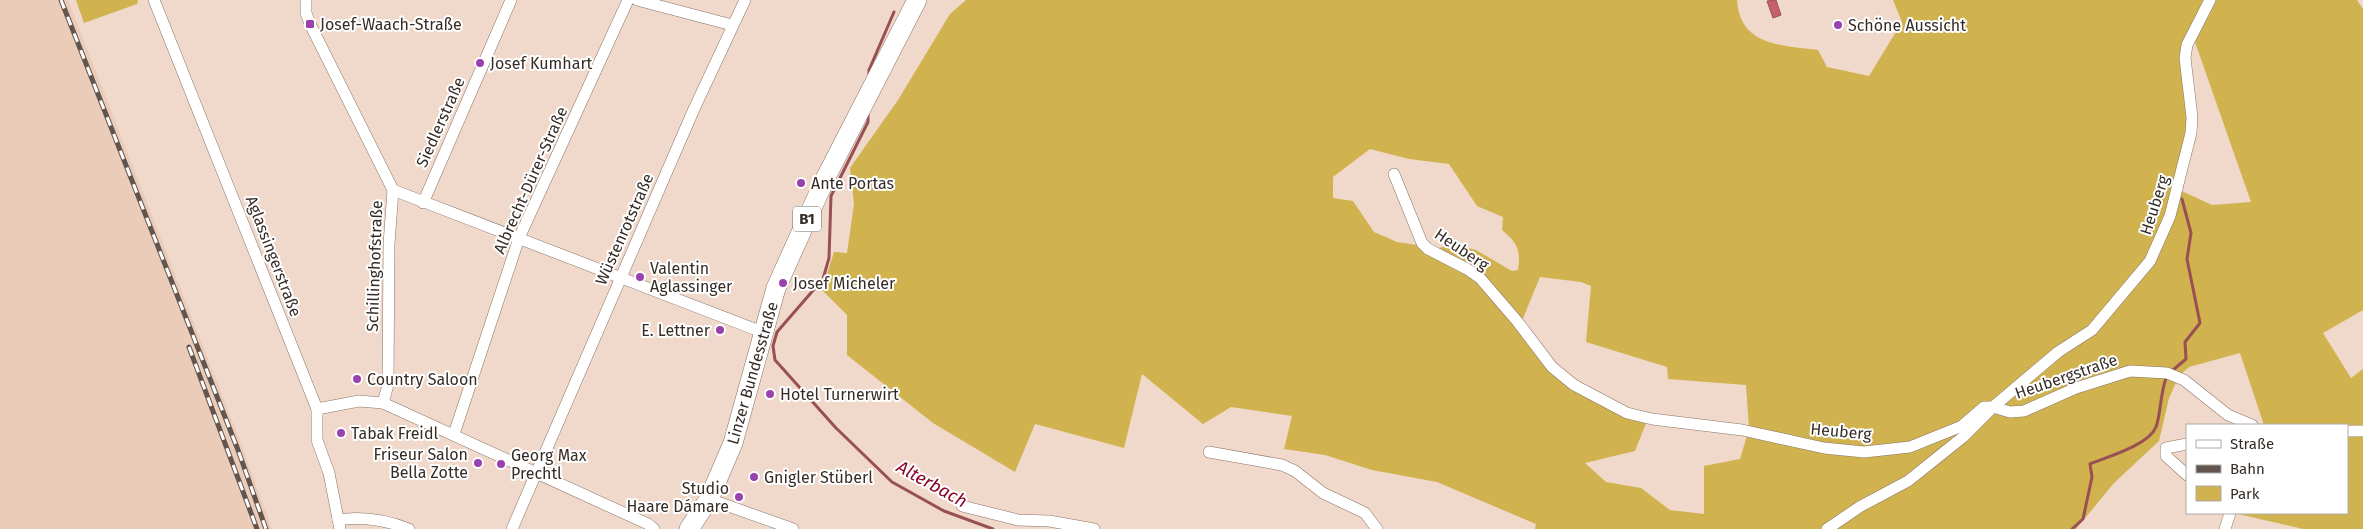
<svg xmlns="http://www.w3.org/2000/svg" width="2363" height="529" font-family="'Fira Sans',sans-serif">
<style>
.built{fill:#eaccb9}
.green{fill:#d0b24f;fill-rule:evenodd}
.water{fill:#c46068;stroke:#995054}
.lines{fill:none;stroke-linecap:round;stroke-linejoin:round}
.stream{stroke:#995054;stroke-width:3}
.minor-casing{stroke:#897467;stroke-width:12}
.primary-casing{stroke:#897467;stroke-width:20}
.minor{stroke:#fff;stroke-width:11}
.primary{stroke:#fff;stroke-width:19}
.rail-casing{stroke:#62554d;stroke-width:5}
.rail{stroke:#fff;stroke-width:3;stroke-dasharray:9;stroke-linecap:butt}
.poi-dot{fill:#9941ae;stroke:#fff;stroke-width:2}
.labels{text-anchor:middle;stroke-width:4;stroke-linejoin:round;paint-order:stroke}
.shield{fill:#fff;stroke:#726b67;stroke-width:1}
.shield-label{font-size:15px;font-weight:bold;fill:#352c26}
.poi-label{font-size:16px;fill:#352c26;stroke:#fff;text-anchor:start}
.street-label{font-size:16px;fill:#352c26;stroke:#fff}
.water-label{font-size:18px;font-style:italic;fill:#890729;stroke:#fff}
</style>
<rect width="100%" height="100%" fill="#f0d9ca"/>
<polygon class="built" points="0,0 68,0 242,446 272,529 0,529"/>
<g class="green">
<polygon points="76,0 138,0 137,4 84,23"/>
<path d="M 966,0 L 1737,0 C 1740,47 1783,45 1818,50 L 1827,67 L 1869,76 L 1902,22 L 1893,0 L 2357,0 L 2363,9 L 2363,310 L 2323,333 L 2351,378 L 2363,369 L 2363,529 L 2303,529 L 2238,514 L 2347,513 L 2347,425 L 2264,425 L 2240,353 L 2189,367 L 2179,376 L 2169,398 L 2159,441 L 2114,483 L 2076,529 L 1535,529 L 1536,524 L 1437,482 L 1372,470 L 1325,455 L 1284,449 L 1292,416 L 1231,407 L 1203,424 L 1142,374 L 1124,448 L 1035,424 L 1015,472 L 933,423 L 847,355 L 847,315 L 822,290 L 834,252 L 847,253 L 854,204 L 850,168 L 898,100 L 950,14 ZM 2195,42 L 2251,202 L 2212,205 L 2173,187 L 2187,129 L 2188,114 L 2182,48 ZM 1370,149 L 1409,159 L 1449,164 L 1477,206 L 1503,217 L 1502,230 C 1517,243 1521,249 1518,270 L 1512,271 L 1476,250 L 1461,246 L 1450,245 L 1439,248 L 1397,242 L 1374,232 L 1353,201 L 1333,198 L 1333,177 ZM 1540,277 L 1581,282 L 1591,286 L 1586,342 L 1667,367 L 1668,379 L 1746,385 L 1749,429 L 1740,459 L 1704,466 L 1704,514 L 1670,510 L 1641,488 L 1606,482 L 1585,463 L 1635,451 L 1647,421 L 1548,367 L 1519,328 Z"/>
</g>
<polygon class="water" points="1776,0 1781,15 1773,18 1767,1"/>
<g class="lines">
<g class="stream">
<polyline points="869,75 869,70 894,12"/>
<polyline points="868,112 868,122 831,196 829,258 823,279 777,332 773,346 775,360 836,428 892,482 944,511 993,529"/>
<polyline points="2173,370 2186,359 2185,342 2200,323 2187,259 2191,233 2182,199"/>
<path d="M 2072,529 L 2083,519 L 2092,477 L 2090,464 C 2107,457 2149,445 2156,427 C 2161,413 2160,395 2166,378"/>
</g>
<defs>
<g id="minor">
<polyline points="154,0 317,409 317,440 329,473 340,529"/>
<polyline points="306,0 306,13 310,24 393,190 389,244 388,385 383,403"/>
<polyline points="637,0 732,25"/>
<polyline points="1394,174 1422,243 1428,249 1467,269 1480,278 1517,321 1552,367 1574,385 1627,413 1652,419 1742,430 1824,448 1864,452 1910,447 1962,426 1984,407 1993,407 2010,412 2024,411 2076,388 2130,371 2167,373 2184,380 2228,415 2252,425"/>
<polyline points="393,190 762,332"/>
<polyline points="423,203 511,0"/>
<polyline points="317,409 359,401 383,403 648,524 654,529"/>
<polyline points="2347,431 2363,431"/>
<polyline points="454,434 519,238 628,0"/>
<polyline points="2187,444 2166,448 2166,456 2187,475"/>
<polyline points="1209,452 1282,465 1295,471 1323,493 1365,513 1377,529"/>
<polyline points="709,499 793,529"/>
<polyline points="962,506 1018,520 1049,521 1094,529"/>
<path d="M 338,520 C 363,516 386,520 409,529"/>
<polyline points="512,529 694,109 745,0"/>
<polyline points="1827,529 1861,506 1908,481 1963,437 1993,407 2058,352 2092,330 2150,261 2170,216 2191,133 2192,117 2185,58 2187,45 2210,0"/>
<polyline points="2225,529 2230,513"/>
</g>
<polyline id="primary" points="689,529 709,499 733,443 776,288 826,177 917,0"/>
</defs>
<use href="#minor" class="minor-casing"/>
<use href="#primary" class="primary-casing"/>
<use href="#minor" class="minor"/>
<use href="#primary" class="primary"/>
<defs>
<g id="rail">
<polyline points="61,0 238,450 266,529"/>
<polyline points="189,347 257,529"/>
</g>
</defs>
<use href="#rail" class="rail-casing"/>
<use href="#rail" class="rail"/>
</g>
<g class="poi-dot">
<rect x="305" y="19" width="10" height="10" rx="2.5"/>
<circle cx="1838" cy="25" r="5"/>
<circle cx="480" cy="63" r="5"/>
<circle cx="801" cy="183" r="5"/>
<circle cx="640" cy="277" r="5"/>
<circle cx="783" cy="283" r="5"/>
<circle cx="720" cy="330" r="5"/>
<circle cx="357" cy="379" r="5"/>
<circle cx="770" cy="394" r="5"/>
<circle cx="341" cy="433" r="5"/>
<circle cx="478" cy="463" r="5"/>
<circle cx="501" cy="464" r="5"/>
<circle cx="754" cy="477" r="5"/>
<circle cx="739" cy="497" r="5"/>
</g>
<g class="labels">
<rect class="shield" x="793" y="206.5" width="28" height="25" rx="4"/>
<g class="shield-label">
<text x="807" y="224">B1</text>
</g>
<g class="poi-label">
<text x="320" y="30">Josef-Waach-Straße</text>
<text x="1848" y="31">Schöne Aussicht</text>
<text x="490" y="69">Josef Kumhart</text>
<text x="811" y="189">Ante Portas</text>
<text x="650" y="274">Valentin<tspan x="650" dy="18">Aglassinger</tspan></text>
<text x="793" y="289">Josef Micheler</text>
<text x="710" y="336" text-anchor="end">E. Lettner</text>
<text x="367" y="385">Country Saloon</text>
<text x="780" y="400">Hotel Turnerwirt</text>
<text x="351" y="439">Tabak Freidl</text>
<text x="468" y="460" text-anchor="end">Friseur Salon<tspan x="468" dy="18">Bella Zotte</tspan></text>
<text x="511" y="461">Georg Max<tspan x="511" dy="18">Prechtl</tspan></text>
<text x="764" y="483">Gnigler Stüberl</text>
<text x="729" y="494" text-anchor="end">Studio<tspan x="729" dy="18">Haare Dámare</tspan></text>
</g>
<g class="street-label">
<text transform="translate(440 122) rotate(-66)" y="6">Siedlerstraße</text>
<text transform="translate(530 180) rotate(-66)" y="6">Albrecht-Dürer-Straße</text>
<text transform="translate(2154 205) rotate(-72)" y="6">Heuberg</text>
<text transform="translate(624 229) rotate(-66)" y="6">Wüstenrotstraße</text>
<text transform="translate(1462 249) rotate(34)" y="6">Heuberg</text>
<text transform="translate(274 256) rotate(69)" y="6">Aglassingerstraße</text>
<text transform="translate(374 266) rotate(-88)" y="6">Schillinghofstraße</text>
<text transform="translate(752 373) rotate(-74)" y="6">Linzer Bundesstraße</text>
<text transform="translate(2066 376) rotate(-19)" y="6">Heubergstraße</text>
<text transform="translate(1841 431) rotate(5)" y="6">Heuberg</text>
</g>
<g class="water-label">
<text transform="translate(932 484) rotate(29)" y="6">Alterbach</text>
</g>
</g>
<rect x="2186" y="424" width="162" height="90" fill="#ffffff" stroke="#aeaba8"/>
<rect x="2196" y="440" width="25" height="8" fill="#ffffff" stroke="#aeaba8"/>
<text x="2230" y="449" font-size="15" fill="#352c26">Straße</text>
<rect x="2196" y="465" width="25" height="8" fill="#62554d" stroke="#aeaba8"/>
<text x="2230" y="474" font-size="15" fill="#352c26">Bahn</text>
<rect x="2196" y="486" width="25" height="15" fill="#d0b24f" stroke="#aeaba8"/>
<text x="2230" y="499" font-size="15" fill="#352c26">Park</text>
</svg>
